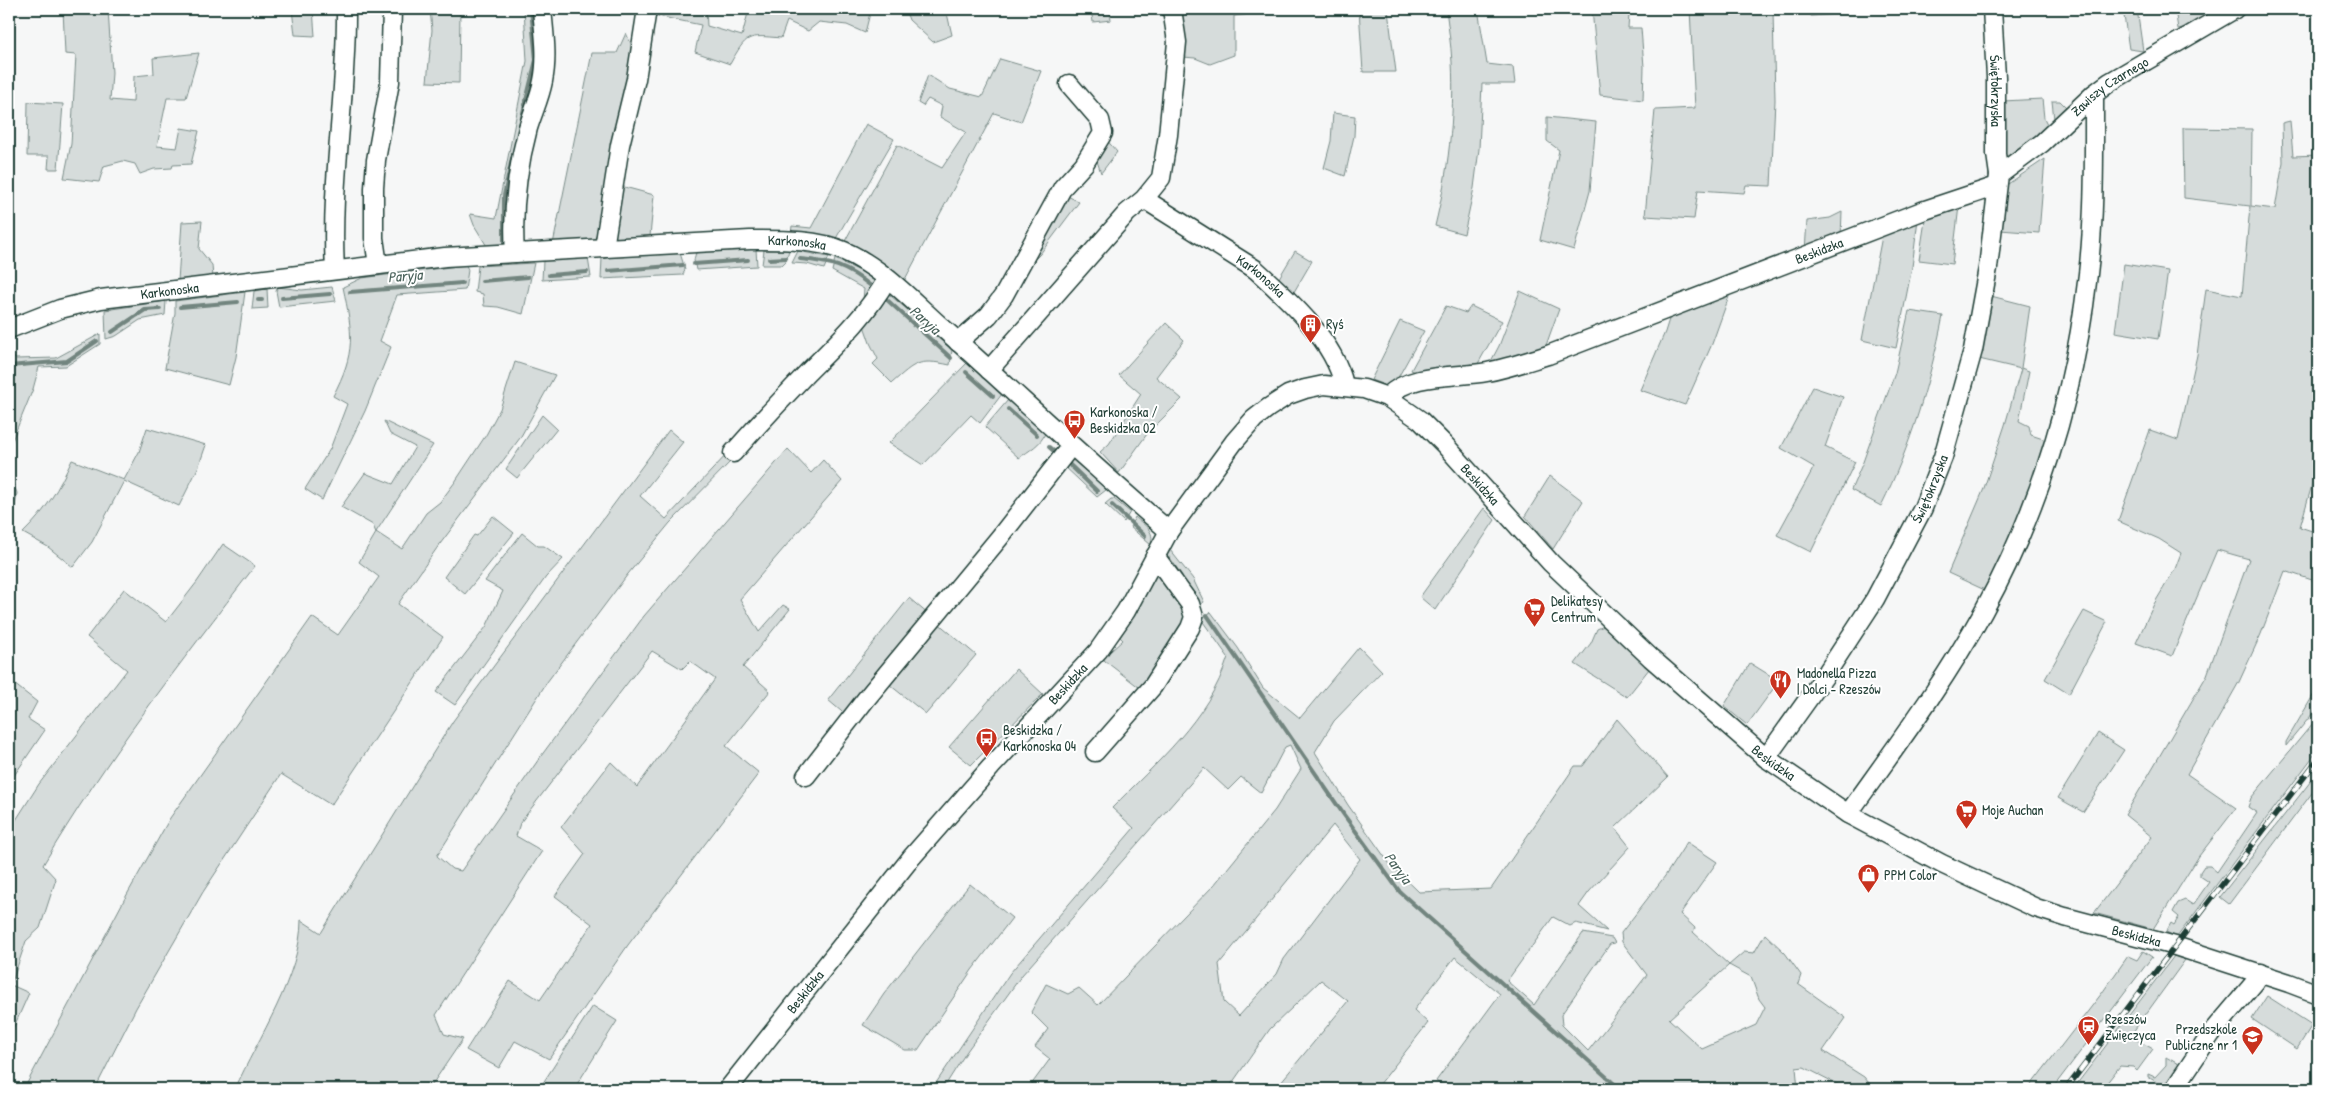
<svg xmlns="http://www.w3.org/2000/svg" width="2327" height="1098" font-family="'Patrick Hand',sans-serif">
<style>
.green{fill:#d6dcdb;stroke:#7a8c88;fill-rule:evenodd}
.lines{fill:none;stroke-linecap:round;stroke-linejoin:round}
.stream{stroke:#72857f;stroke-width:4}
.minor-casing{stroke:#1f3d34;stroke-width:21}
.minor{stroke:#fff;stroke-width:18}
.rail-casing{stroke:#1f3d34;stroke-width:5.5}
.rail{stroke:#fff;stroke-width:4;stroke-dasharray:11;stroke-linecap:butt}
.labels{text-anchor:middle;stroke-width:4;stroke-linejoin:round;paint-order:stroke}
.street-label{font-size:14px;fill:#1f3d34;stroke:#fff}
.poi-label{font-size:14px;fill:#1f3d34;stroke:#fff;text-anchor:start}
.water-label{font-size:15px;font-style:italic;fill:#49615a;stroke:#fff}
</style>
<rect width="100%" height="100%" fill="#f6f7f7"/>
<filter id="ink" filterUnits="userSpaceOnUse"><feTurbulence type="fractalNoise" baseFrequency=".02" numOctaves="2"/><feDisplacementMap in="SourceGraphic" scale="10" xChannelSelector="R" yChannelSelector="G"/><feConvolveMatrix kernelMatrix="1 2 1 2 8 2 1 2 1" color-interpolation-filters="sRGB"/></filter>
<g filter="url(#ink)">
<g class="green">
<polygon points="9,9 14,9 13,99 9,99"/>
<polygon points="63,9 108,9 112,73 110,100 133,102 134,76 154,74 153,58 199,53 186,98 167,98 157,146 177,148 181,128 199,131 191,164 173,165 172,168 154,169 140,174 135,164 123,161 104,166 99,182 64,178 71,144 76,55 65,54"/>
<polygon points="292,9 313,9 315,36 295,35"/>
<polygon points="430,9 460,9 459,83 427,82 432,30"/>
<polygon points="524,9 538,9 542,61 509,247 488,248 474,225 470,214 496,218 527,61"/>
<path d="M 653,9 L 706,9 L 707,26 L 742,36 L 749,9 L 871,9 L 865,33 L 847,25 L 819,22 L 808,31 L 787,21 L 781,38 C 747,35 747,34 730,64 L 695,52 L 701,25 L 653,15 Z"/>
<polygon points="905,9 946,9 952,35 933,42 909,20"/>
<polygon points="1091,9 1134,9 1110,11 1111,20 1093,22"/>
<polygon points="1178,9 1250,9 1251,14 1234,16 1234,55 1210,64 1195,58 1183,57"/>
<polygon points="1359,9 1385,9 1388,11 1396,72 1363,72"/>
<path d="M 1446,9 L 1478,9 L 1487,64 L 1513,67 L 1515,84 L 1482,84 L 1479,149 L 1474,188 L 1464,234 L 1435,226 C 1448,173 1455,117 1452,62 C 1451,44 1448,26 1446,9 Z"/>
<polygon points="1592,9 1639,9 1629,14 1628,28 1641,28 1644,67 1643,100 1600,95"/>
<polygon points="1690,9 1749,9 1750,13 1773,11 1775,100 1771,186 1746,185 1744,193 1698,190 1694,219 1645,216 1655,110 1695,108"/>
<polygon points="1810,9 1854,9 1854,13 1811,16"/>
<polygon points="2123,9 2137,9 2143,51 2129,49"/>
<polygon points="2175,9 2221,9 2192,26 2178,29"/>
<polygon points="626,33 637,57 600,241 553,244 592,53 617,53"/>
<polygon points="1000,59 1041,71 1021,122 994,113 903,283 885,268 882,262 845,241 897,145 942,168 966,132 940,117 942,106 928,99 923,106 918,103 928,75 950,89 982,97"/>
<polygon points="2042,99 2044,118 2049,128 2014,156 2003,157 2003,101"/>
<polygon points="2052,101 2060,101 2068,109 2059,122 2054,119"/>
<polygon points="28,102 63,104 58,169 48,169 49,156 27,156"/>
<polygon points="1333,113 1355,116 1354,136 1345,176 1324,168 1331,141"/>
<polygon points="1547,117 1596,122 1590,191 1574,250 1540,240 1559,150 1547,141"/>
<polygon points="2290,121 2293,156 2318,155 2318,464 2300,527 2318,533 2318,582 2285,571 2261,634 2239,682 2187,774 2236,808 2199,856 2153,929 2094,913 2152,837 2125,815 2207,675 2249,559 2217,550 2172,656 2136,643 2154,604 2175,569 2181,553 2159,539 2118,521 2150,430 2178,440 2197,355 2206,289 2242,296 2250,206 2184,198 2183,128 2252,129 2251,206 2275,209 2283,162 2282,123"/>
<polygon points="866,124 894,139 835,240 791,234 792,226 811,228"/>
<polygon points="1105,138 1117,152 1101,173 1095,155"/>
<polygon points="2045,159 2039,233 2000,230 2005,186"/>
<polygon points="617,185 654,195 650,236 614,241"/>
<polygon points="1064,194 1079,202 1040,254 1027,267"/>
<polygon points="1959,206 1952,264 1919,260 1926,214"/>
<polygon points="1842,212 1841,237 1805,251 1807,221 1830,218"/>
<polygon points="1918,219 1912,267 1896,348 1862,340 1883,231"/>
<polygon points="202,221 199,249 212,265 213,278 178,281 182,222"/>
<polygon points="756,249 757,266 696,270 694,260 696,252"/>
<polygon points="764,250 789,250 786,261 782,265 762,265"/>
<polygon points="798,251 829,257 824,269 807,264 792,263"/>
<polygon points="1295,251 1312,261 1291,297 1276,283"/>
<polygon points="680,253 685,269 683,275 601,279 602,258"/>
<polygon points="588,258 591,277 542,280 543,261"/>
<polygon points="835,259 866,274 879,285 867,305 863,300 864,289 832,271"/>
<polygon points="534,263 523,314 498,307 484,306 483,294 475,292 478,266"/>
<polygon points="2124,264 2168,271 2158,339 2115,332"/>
<path d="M 466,265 L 468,270 L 465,290 L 397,295 L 380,341 L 391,347 L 365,411 L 322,500 L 305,489 L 330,449 L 347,404 L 333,396 C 356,352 353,334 343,287 L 362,278 Z"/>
<polygon points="278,287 302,290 332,287 336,301 279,307 276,291"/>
<polygon points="267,289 268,308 252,309 254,291"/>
<path d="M 885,291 L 915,316 L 912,327 L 920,322 L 952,350 L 950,365 C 918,358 915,363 892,383 L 873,364 L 878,359 L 870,343 L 862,320 Z"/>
<polygon points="1520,291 1559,309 1544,351 1489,365 1499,346"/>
<polygon points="1731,291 1712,344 1685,405 1640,390 1665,332 1670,316"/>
<polygon points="245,292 236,357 229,385 165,368 175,313 175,301"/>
<polygon points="1991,296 2030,306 2021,368 2029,371 2019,421 2029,426 2031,435 2049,441 1989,592 1948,573 1983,491 2005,425 2021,369 1979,359"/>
<polygon points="166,301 165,315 140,320 116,336 106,339 105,310"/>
<polygon points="1446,306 1466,313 1471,306 1502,321 1475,369 1421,374 1411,370"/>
<path d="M 1909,311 L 1943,316 C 1930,381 1911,446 1881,506 L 1851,490 L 1863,462 L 1895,373 Z"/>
<polygon points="1400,321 1424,331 1395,383 1390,387 1371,380"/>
<polygon points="1166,323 1184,340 1156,377 1182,399 1147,434 1119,473 1100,452 1109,444 1141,394 1119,375"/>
<polygon points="100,334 100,344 66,366 39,367 33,389 9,448 9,347 15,359 56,358"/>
<polygon points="515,362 555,375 520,438 437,548 398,604 443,637 331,805 281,774 203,892 136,1008 95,1089 24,1089 124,900 170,818 312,617 338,635 379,577 359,562 376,533 373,525 341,507 365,473 393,484 415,447 390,434 384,421 433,445 376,532 402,549 426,513 440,502 455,482 486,435 500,409"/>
<polygon points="967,363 1002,394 980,423 971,415 923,465 889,443"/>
<polygon points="1813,387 1843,397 1825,447 1855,462 1811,552 1777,535 1814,467 1781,448"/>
<path d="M 1008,400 L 1045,433 C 1042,444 1028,451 1019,458 L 985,427 Z"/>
<polygon points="542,415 557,429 517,478 506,469"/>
<path d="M 147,428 L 206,445 L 198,468 L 179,506 L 124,481 L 92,542 L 73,567 L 48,547 L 23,533 C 46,511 59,488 72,460 L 124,480 L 139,452 Z"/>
<path d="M 669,430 L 683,442 L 640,496 L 666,519 L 728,453 L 735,457 L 670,523 L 628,574 L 547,682 L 437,856 L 452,869 L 461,871 L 541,756 L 644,616 L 788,449 L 811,473 L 823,460 L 842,481 L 740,599 L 759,632 L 783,605 L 790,609 L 743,667 L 770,691 L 726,746 L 759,773 L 628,945 L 549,1059 L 515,1041 L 499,1068 L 466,1050 L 510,981 L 540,1000 L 592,924 L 555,896 L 585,854 L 561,827 L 611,762 L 637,787 L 715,679 L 690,661 L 682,669 L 652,651 L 520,823 L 516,836 L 542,851 L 436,1015 L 444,1034 L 463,1039 L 429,1089 L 235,1089 C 258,1038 301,975 301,920 L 321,933 L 453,721 Z"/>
<polygon points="1070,458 1102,485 1106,490 1097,497 1062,464"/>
<polygon points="1550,476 1583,501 1553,549 1525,516"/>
<polygon points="9,481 12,481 17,493 15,507 9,505"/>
<polygon points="1111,499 1114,499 1130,512 1124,522 1105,504"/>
<polygon points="1484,508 1495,520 1435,610 1420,597"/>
<polygon points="493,516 514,533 465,594 444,577 474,535 477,536"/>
<path d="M 1135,517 C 1145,526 1155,530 1151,545 L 1130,527 Z"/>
<polygon points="522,533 538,546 544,546 563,559 546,577 455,705 436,692 486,627 503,591 485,581"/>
<path d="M 223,544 L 255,566 C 180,663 105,760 43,865 L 56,879 L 40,928 L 26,941 L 11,985 L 29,993 L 9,1038 L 9,831 L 39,784 L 127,670 L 87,637 L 124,589 L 166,622 L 197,582 Z"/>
<polygon points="1170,550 1193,579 1204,602 1197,607 1164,559"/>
<path d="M 1154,572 C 1167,577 1186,606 1189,620 L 1144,691 L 1105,661 L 1102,656 L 1107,650 L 1111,651 L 1123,640 L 1120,637 L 1126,628 Z"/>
<polygon points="909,598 929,615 848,717 828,700"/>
<polygon points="2084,611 2107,622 2069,694 2045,679"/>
<path d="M 1211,612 L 1238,648 L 1263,688 L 1300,718 L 1359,647 L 1382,671 L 1334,721 L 1315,752 L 1348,805 L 1389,863 L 1419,892 L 1491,889 L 1575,766 L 1583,766 L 1617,719 L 1668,777 L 1615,828 L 1630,847 L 1589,892 L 1579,906 L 1607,931 L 1576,923 L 1570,926 L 1553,917 L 1507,981 L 1534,1005 L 1583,933 L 1612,938 L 1615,943 L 1610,944 L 1561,1015 L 1562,1025 L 1588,1051 L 1647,975 L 1622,942 L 1621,933 L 1665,876 L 1687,842 L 1717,862 L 1680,914 L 1695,928 L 1693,932 L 1729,965 L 1744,952 L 1754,953 L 1765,934 L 1785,953 L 1801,975 L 1798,984 L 1846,1018 L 1823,1051 L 1864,1077 L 1874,1089 L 1847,1089 L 1804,1067 L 1796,1068 L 1798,1089 L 1447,1089 L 1436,1081 L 1500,994 L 1455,957 L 1414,1010 L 1428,1023 L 1376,1089 L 1275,1089 L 1348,1001 L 1321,980 L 1270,1029 L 1228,1089 L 1028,1089 L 1050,1059 L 1035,1047 L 1048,1029 L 1031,1012 L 1046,984 L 1068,994 L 1079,988 L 1098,1005 L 1214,885 L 1275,810 L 1301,769 L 1290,745 L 1285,747 L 1261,793 L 1241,777 L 1228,790 L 1204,768 L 1022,975 L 967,1051 L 943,1089 L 932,1089 L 1010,973 L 1134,828 L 1112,808 C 1156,763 1209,719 1228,657 L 1201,619 ZM 1333,825 L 1360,859 L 1284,959 L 1277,974 L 1239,1016 L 1224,1002 L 1219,964 ZM 1729,965 L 1751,977 L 1759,999 L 1765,1007 L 1756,1025 L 1702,1049 L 1669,1019 Z"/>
<polygon points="937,622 976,655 926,714 885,681"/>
<polygon points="1604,626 1649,669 1627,697 1575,664 1591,643 1597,629"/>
<polygon points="1750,663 1779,681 1747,725 1724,706"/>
<polygon points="1016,669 1043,694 971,765 949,747"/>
<polygon points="9,680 37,702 28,719 45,730 9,783"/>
<polygon points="2318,687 2318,707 2286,746 2286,742"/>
<polygon points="2318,717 2318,750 2177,937 2166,932 2171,923 2174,925 2179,917 2173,912 2178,903 2185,900 2193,905 2209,882 2200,876 2200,872 2204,866 2210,866 2217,872 2257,813 2248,807 2251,798"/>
<polygon points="2098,733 2124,750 2083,812 2058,798"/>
<polygon points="2318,772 2318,785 2229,904 2220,897"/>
<polygon points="970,884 1012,918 972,970 918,1050 905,1050 863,1025 884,994"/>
<polygon points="2143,951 2152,957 2052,1089 2028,1089 2102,993 2128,956 2137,960"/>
<polygon points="2174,956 2185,960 2130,1036 2153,1049 2137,1071 2133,1067 2120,1066 2102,1089 2073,1089"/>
<polygon points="2267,996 2312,1025 2297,1049 2252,1019"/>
<polygon points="593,1006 617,1021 574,1089 539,1089"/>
<polygon points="2166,1057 2180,1065 2168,1083 2160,1084 2148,1077 2148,1074 2155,1077 2166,1065"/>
</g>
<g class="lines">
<g class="stream">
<polyline points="520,125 536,60 531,9"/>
<polyline points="504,243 504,196 512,158"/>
<polyline points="769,259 786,258"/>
<path d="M 800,259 C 832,262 846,266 871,286"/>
<polyline points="694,264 748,260"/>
<polyline points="608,271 683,265"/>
<polyline points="549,275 587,272"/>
<polyline points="482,281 528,277"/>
<polyline points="350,292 462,283"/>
<polyline points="282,298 330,294"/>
<polyline points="885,298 951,358"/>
<polyline points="258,300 262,300"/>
<polyline points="180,307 238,302"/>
<polyline points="112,332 145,310 160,309"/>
<polyline points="9,366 67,361 97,341"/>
<polyline points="966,372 993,396"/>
<polyline points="1008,409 1037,435"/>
<polyline points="1049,447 1057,454"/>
<polyline points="1069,464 1097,491"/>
<polyline points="1112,505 1145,536"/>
<polyline points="1168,558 1181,577"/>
<polyline points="1207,615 1344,815 1400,892 1620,1089"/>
</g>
<defs>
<g id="minor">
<path id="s1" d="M 1992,9 L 1996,77 L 1996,154 L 1999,175"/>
<path id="s2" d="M 1144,199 L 1255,269 C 1288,299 1334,340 1344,385"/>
<polyline points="604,248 620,145 636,79 647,9"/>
<path d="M 515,253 C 512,210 517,169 528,128 C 533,112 540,97 543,81 C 548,57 544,32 542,9"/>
<polyline points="378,265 374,238 374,188 376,160 390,82 392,9"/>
<path d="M 335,270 C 330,183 347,96 346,9"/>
<path id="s3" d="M 9,329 L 60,309 L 101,299 L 445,257 L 750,240 C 781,240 815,239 844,251 C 883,268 914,303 945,330 C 1020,397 1092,466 1169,531"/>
<polyline points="958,342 989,315 1004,295 1063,187 1084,164 1103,133 1100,120 1069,84"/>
<polyline points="989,370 1127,213 1144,199 1161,178 1168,135 1177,42 1172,9"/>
<path id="s4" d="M 1387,397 C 1411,372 1455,378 1487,372 C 1508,368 1528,361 1548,355 L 1922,211 L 1997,186"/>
<path d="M 733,453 C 757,426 782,399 807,373 C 836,344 867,315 887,279"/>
<polyline points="1095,752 1153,686 1190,628 1194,617 1190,604 1155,556"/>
<path id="s5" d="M 1766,758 L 1824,677 L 1875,599 L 1923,508 L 1943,457 L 1973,350 L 1988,268 L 1999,175 L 2042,143 L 2094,94 L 2110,82 L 2235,9"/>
<polyline points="806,776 866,699 1000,537 1071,446"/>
<path d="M 1848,814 C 1895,748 1944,683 1983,612 C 2040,508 2075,392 2088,274 C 2095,215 2094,154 2094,94"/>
<path id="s6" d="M 728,1089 L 911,858 L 991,767 L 1098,651 L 1126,611 L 1169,531 L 1234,442 L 1254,419 L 1268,408 L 1288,395 L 1305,389 L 1324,385 L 1364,389 L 1387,397 L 1420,420 L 1444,444 L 1551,563 L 1651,658 L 1766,758 L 1848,814 L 1942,864 L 2036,908 L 2065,917 L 2175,946 L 2289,983 L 2318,994"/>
<polyline points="2174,1089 2211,1034 2255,982 2260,973"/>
</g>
</defs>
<use href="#minor" class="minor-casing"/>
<use href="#minor" class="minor"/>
<defs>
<polyline id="rail" points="2066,1089 2318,759"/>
</defs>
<use href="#rail" class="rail-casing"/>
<use href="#rail" class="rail"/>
</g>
</g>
<defs>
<symbol id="building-pin" viewBox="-11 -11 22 30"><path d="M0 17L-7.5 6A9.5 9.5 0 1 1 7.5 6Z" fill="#c8321e" stroke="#fff"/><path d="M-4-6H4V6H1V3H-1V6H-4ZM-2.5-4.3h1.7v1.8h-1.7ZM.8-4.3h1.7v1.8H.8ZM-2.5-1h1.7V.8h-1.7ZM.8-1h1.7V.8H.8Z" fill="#fff"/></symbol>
<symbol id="bus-pin" viewBox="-11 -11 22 30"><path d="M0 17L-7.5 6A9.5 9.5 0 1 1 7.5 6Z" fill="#c8321e" stroke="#fff"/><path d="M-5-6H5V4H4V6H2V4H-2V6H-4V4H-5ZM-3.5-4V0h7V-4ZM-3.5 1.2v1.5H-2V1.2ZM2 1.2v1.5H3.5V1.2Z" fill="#fff"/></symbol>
<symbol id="supermarket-pin" viewBox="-11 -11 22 30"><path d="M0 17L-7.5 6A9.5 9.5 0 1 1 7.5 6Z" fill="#c8321e" stroke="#fff"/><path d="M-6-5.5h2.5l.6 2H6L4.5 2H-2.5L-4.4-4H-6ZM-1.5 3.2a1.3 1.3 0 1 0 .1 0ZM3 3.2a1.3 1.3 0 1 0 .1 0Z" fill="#fff"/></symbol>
<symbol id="restaurant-pin" viewBox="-11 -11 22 30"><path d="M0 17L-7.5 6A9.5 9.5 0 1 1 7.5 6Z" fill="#c8321e" stroke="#fff"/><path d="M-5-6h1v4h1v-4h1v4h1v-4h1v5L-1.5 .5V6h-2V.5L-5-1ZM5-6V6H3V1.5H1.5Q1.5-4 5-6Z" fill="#fff"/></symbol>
<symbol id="shop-pin" viewBox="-11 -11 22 30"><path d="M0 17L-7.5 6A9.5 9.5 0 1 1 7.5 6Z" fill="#c8321e" stroke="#fff"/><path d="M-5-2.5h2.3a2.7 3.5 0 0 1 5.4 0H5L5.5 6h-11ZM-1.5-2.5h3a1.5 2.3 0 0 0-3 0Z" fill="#fff"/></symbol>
<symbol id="station-pin" viewBox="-11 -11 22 30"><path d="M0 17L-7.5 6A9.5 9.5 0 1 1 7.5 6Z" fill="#c8321e" stroke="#fff"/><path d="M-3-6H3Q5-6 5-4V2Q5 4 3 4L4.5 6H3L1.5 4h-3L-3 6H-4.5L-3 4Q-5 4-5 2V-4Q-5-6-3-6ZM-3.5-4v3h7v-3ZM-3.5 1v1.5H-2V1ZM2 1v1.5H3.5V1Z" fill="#fff"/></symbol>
<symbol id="school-pin" viewBox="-11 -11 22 30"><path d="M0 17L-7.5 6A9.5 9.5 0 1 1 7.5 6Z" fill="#c8321e" stroke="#fff"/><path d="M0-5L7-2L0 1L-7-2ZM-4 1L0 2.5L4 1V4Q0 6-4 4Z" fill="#fff"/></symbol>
</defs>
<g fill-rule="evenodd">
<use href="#building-pin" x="1298" y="312" width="25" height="34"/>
<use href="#bus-pin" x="1062" y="408" width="25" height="34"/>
<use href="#supermarket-pin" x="1522" y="596" width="25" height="34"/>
<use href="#restaurant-pin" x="1768" y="668" width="25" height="34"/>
<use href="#bus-pin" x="974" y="726" width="25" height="34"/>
<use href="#supermarket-pin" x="1954" y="798" width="25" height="34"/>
<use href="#shop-pin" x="1856" y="862" width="25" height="34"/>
<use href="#station-pin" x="2076" y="1014" width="25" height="34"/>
<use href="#school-pin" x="2240" y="1024" width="25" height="34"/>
</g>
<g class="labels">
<g class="street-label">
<text dy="5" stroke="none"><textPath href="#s5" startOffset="781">Zawiszy Czarnego</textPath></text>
<text dy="5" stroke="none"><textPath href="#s1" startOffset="82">Świętokrzyska</textPath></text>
<text dy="5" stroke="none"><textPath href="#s3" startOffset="796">Karkonoska</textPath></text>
<text dy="5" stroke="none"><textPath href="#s4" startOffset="459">Beskidzka</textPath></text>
<text dy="5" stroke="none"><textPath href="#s2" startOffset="140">Karkonoska</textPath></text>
<text dy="5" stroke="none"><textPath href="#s3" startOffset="166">Karkonoska</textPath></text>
<text dy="5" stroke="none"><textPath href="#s6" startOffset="1126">Beskidzka</textPath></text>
<text dy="5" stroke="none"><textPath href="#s5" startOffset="316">Świętokrzyska</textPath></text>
<text dy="5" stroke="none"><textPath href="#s6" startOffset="529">Beskidzka</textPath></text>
<text dy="5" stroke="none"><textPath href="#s6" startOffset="1531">Beskidzka</textPath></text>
<text dy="5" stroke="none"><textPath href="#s6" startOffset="1936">Beskidzka</textPath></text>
<text dy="5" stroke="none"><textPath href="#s6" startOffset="124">Beskidzka</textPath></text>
</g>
<g class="poi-label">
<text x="1326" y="329">Ryś</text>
<text x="1090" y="417">Karkonoska /<tspan x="1090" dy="16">Beskidzka 02</tspan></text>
<text x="1551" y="606">Delikatesy<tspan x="1551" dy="16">Centrum</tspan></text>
<text x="1797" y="678">Madonella Pizza<tspan x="1797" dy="16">| Dolci - Rzeszów</tspan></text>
<text x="1003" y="735">Beskidzka /<tspan x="1003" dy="16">Karkonoska 04</tspan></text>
<text x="1982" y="815">Moje Auchan</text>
<text x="1884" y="880">PPM Color</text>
<text x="2105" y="1024">Rzeszów<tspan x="2105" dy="16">Zwięczyca</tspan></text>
<text x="2237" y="1034" text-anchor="end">Przedszkole<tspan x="2237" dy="16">Publiczne nr 1</tspan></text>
</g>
<g class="water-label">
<text transform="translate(405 276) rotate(-5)" y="5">Paryja</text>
<text transform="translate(925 320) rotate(42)" y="5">Paryja</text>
<text transform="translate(1398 868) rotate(54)" y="5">Paryja</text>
</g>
</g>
<rect width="2327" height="1098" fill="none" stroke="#fff" stroke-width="30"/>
<rect x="15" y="15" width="2297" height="1068" fill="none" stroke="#1f3d34" stroke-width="2" filter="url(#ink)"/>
</svg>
